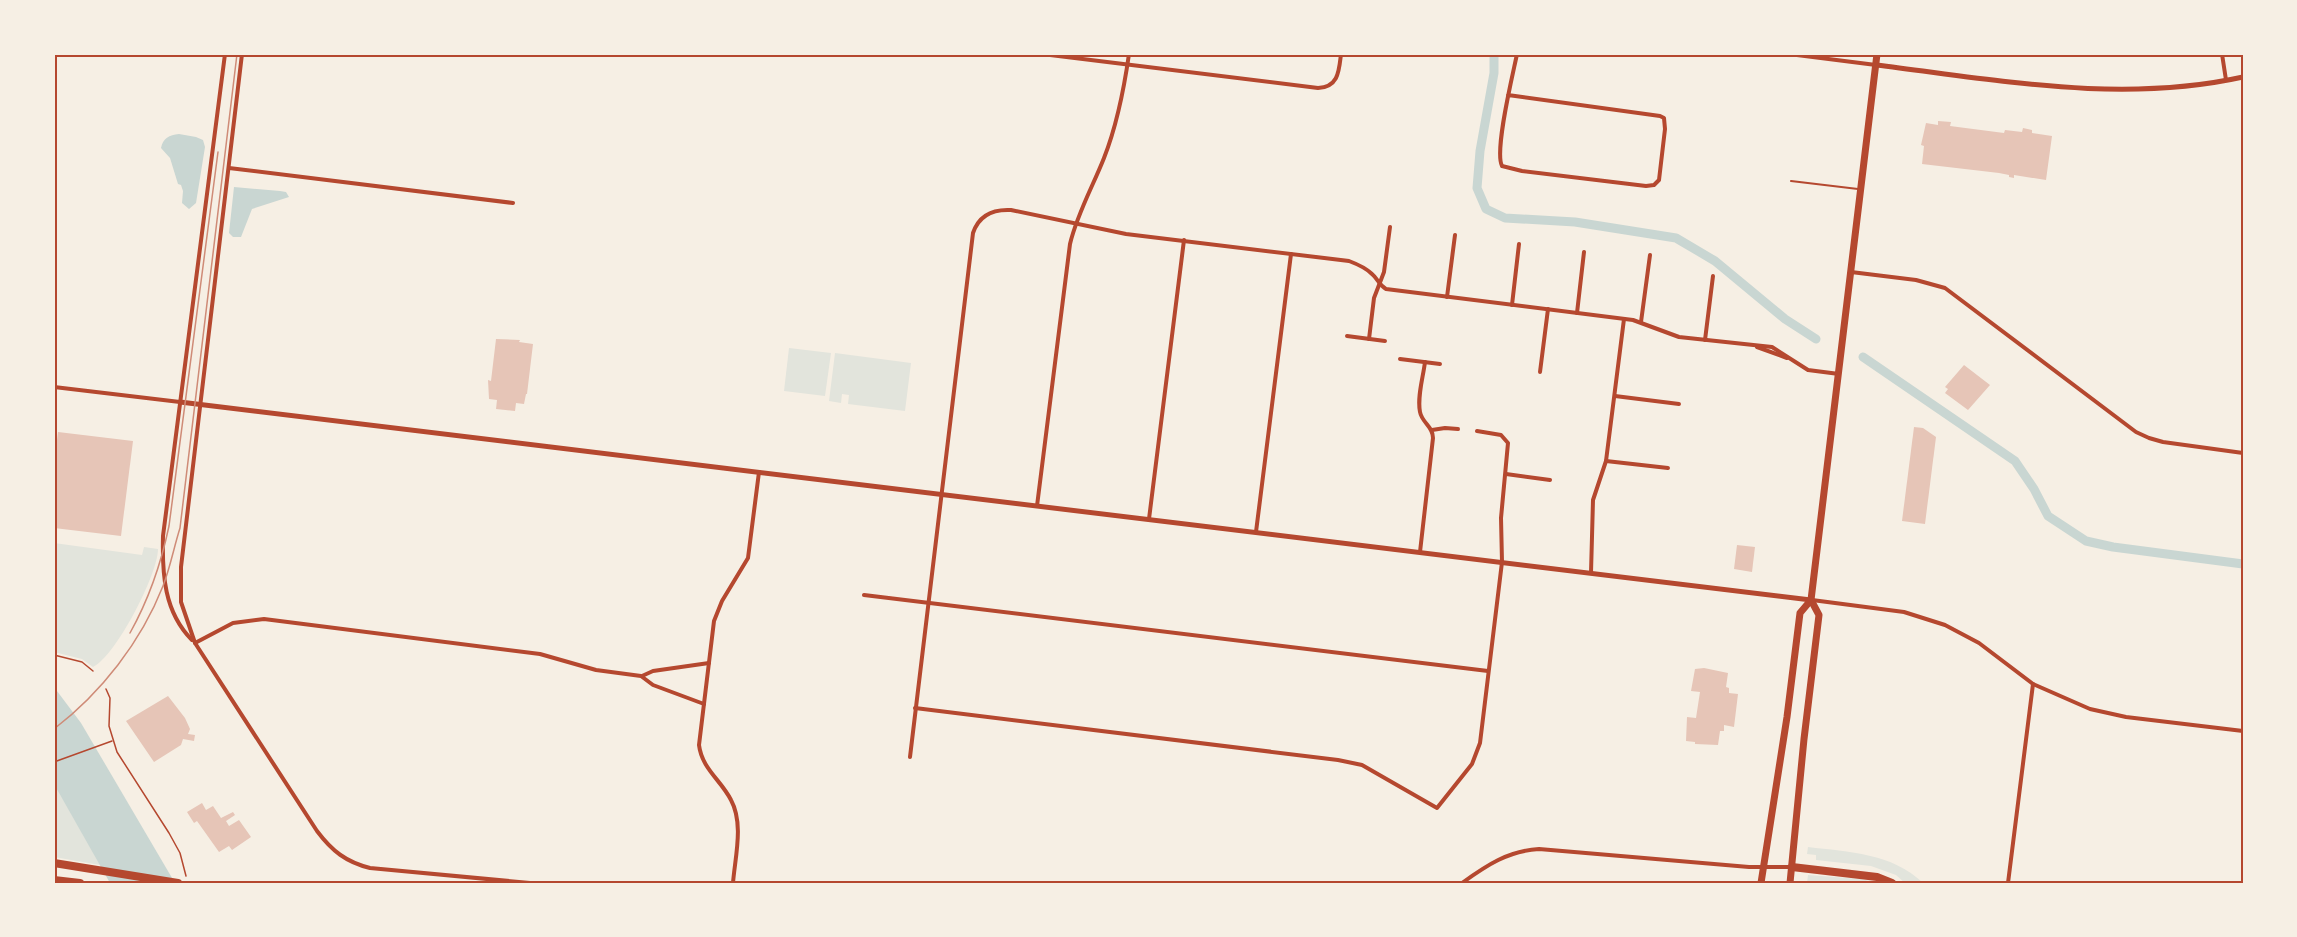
<svg xmlns="http://www.w3.org/2000/svg" width="2297" height="937" font-family="'Roboto Condensed',sans-serif">
<style>
.green{fill:#e2e4dc}
.water{fill:#c9d6d2}
.lines{fill:none;stroke-linecap:round;stroke-linejoin:round}
.canal{stroke:#c9d6d2;stroke-width:9}
.building{fill:#e6c5b7}
.path{stroke:#b5482f;stroke-width:1.5}
.service{stroke:#b5482f;stroke-width:2}
.minor{stroke:#b5482f;stroke-width:4}
.tertiary{stroke:#b5482f;stroke-width:5}
.primary{stroke:#b5482f;stroke-width:7}
.motorway{stroke:#b5482f;stroke-width:8}
.tram{stroke:#cf8b77;stroke-width:1.5}
.neatline{fill:none;stroke:#b5482f;stroke-width:2}
</style>
<rect width="100%" height="100%" fill="#f6efe4"/>
<g class="green">
<polygon points="789,348 831,353 825,396 784,391"/>
<polygon points="835,353 911,363 905,411 848,404 849,395 842,394 841,403 829,401"/>
<path d="M 54,543 L 142,555 L 144,547 L 158,549 C 158,574 116,656 93,667 L 82,659 L 54,652 Z"/>
<polygon points="54,783 117,868 54,857"/>
<path d="M 1808,847 C 1849,852 1892,853 1923,883 L 1905,883 L 1896,875 L 1871,866 L 1816,860 L 1816,855 L 1807,854 Z"/>
<polygon points="1808,875 1861,879 1879,883 1807,883"/>
</g>
<g class="water">
<path d="M 179,134 L 196,137 L 203,140 L 205,147 L 196,203 L 189,209 L 182,203 L 183,191 L 181,185 L 178,184 L 170,158 L 161,148 C 163,138 169,135 179,134 Z"/>
<polygon points="234,187 280,191 286,192 289,197 252,209 241,237 233,237 229,233"/>
<polygon points="54,687 81,723 175,883 110,883 54,784"/>
</g>
<g class="lines">
<g class="canal">
<polyline points="1494,54 1494,73 1480,151 1477,188 1486,209 1505,218 1575,222 1676,238 1715,261 1785,319 1816,339"/>
<polyline points="1863,357 2015,461 2034,489 2048,516 2086,541 2113,547 2243,564"/>
</g>
</g>
<g class="building">
<polygon points="1938,121 1951,122 1950,126 2004,133 2005,130 2022,132 2023,128 2032,130 2032,133 2052,136 2046,180 2014,175 2014,178 2009,177 2009,175 1999,173 1922,164 1924,146 1921,145 1926,123 1938,125"/>
<polygon points="496,339 520,340 519,342 533,344 527,394 526,394 524,404 516,403 515,411 496,409 497,400 489,399 488,380 491,381"/>
<polygon points="1964,365 1990,385 1968,410 1945,393 1948,389 1945,387"/>
<polygon points="1914,427 1923,428 1936,437 1925,524 1902,521"/>
<polygon points="58,432 133,441 121,536 54,528 54,465"/>
<polygon points="1737,545 1755,547 1752,572 1734,569"/>
<polygon points="1704,668 1728,673 1726,687 1729,688 1729,693 1738,694 1734,727 1724,725 1724,731 1720,731 1718,745 1695,744 1695,742 1686,741 1687,717 1696,718 1700,692 1691,691 1695,669"/>
<polygon points="168,696 185,718 190,729 188,734 195,735 194,741 183,739 181,745 154,762 126,721"/>
<polygon points="202,803 206,810 213,806 221,818 233,812 235,815 226,821 229,826 239,820 251,837 232,850 229,846 219,852 197,821 194,823 187,812"/>
</g>
<g class="lines">
<g class="path">
<polyline points="54,655 82,662 93,671"/>
<polyline points="106,689 110,698 109,726 117,752 169,833 180,853 186,876"/>
<polyline points="54,762 112,741"/>
</g>
<polyline class="service" points="1791,181 1858,189"/>
<g class="minor">
<path d="M 242,54 L 181,567 L 181,602 L 195,643 L 317,831 C 332,851 346,862 370,868 L 530,883"/>
<path d="M 1042,54 L 1318,88 C 1339,87 1339,70 1341,54"/>
<polyline points="1789,54 1876,65"/>
<polyline points="2222,54 2226,80"/>
<path d="M 1508,95 L 1660,116 L 1664,118 L 1665,129 L 1659,180 L 1654,185 L 1646,186 L 1522,171 L 1502,166 C 1494,151 1513,74 1517,54"/>
<polyline points="229,168 513,203"/>
<polyline points="1851,272 1916,280 1945,288 2136,432 2149,438 2163,442 2243,453"/>
<polyline points="1447,297 1455,235"/>
<polyline points="1512,305 1519,244"/>
<polyline points="1577,313 1584,252"/>
<polyline points="1641,322 1650,255"/>
<polyline points="1347,336 1385,341"/>
<polyline points="1369,339 1374,298 1384,272 1390,227"/>
<polyline points="1705,340 1713,276"/>
<polyline points="1757,347 1787,358"/>
<polyline points="1400,359 1440,364"/>
<polyline points="1540,372 1548,309"/>
<polyline points="54,387 180,402"/>
<polyline points="1615,396 1679,404"/>
<polyline points="1432,430 1445,428 1458,429"/>
<polyline points="1606,461 1668,468"/>
<polyline points="1506,474 1550,480"/>
<path d="M 1037,506 L 1070,244 C 1077,214 1093,186 1104,158 C 1117,125 1124,89 1129,54"/>
<polyline points="1149,519 1184,240"/>
<polyline points="1256,532 1291,254"/>
<path d="M 1420,552 L 1433,438 C 1433,426 1422,423 1420,412 C 1417,397 1423,378 1425,362"/>
<polyline points="1591,573 1593,500 1606,461 1624,319"/>
<polyline points="864,595 1488,671"/>
<polyline points="1812,600 1904,612 1945,625 1979,643 2033,684 2090,709 2126,717 2243,731"/>
<path d="M 192,640 C 164,612 162,574 163,536 L 225,54"/>
<polyline points="195,643 233,623 264,619 540,654 596,670 641,676 653,685 704,704"/>
<polyline points="642,676 653,671 709,663"/>
<polyline points="915,708 1338,760 1362,765 1437,808 1472,764 1480,743 1502,562 1501,518 1508,443 1501,435 1477,431"/>
<path d="M 910,757 L 973,233 C 979,215 993,209 1011,210 L 1126,234 L 1349,261 C 1357,264 1366,268 1372,274 C 1378,279 1379,285 1386,289 L 1633,320 L 1679,337 L 1772,347 L 1808,370 L 1839,374"/>
<path d="M 733,883 C 735,857 744,824 731,800 C 721,780 702,769 699,745 L 714,621 L 722,601 L 748,558 L 759,472"/>
<path d="M 1462,883 C 1487,865 1508,851 1539,849 L 1749,867 L 1792,867"/>
<polyline points="2008,883 2033,684"/>
</g>
<g class="tertiary">
<path d="M 1876,65 C 1999,80 2121,104 2243,77"/>
<polyline points="180,402 1811,600"/>
</g>
<g class="primary">
<polyline points="1761,883 1787,717 1800,613 1811,600 1877,54"/>
<polyline points="1790,883 1804,739 1819,615 1811,600"/>
</g>
<g class="motorway">
<polyline points="54,863 178,883"/>
<polyline points="1792,867 1877,877 1892,883"/>
<polyline points="54,880 80,883"/>
</g>
<g class="tram">
<path d="M 130,633 C 149,599 161,564 169,526 L 218,152"/>
<path d="M 54,729 C 101,693 141,642 163,586 C 170,568 174,547 180,528 L 237,54"/>
</g>
</g>
<rect width="2297" height="937" fill="none" stroke="#f6efe4" stroke-width="111"/>
<rect x="56" y="56" width="2186" height="826" class="neatline"/>
</svg>
